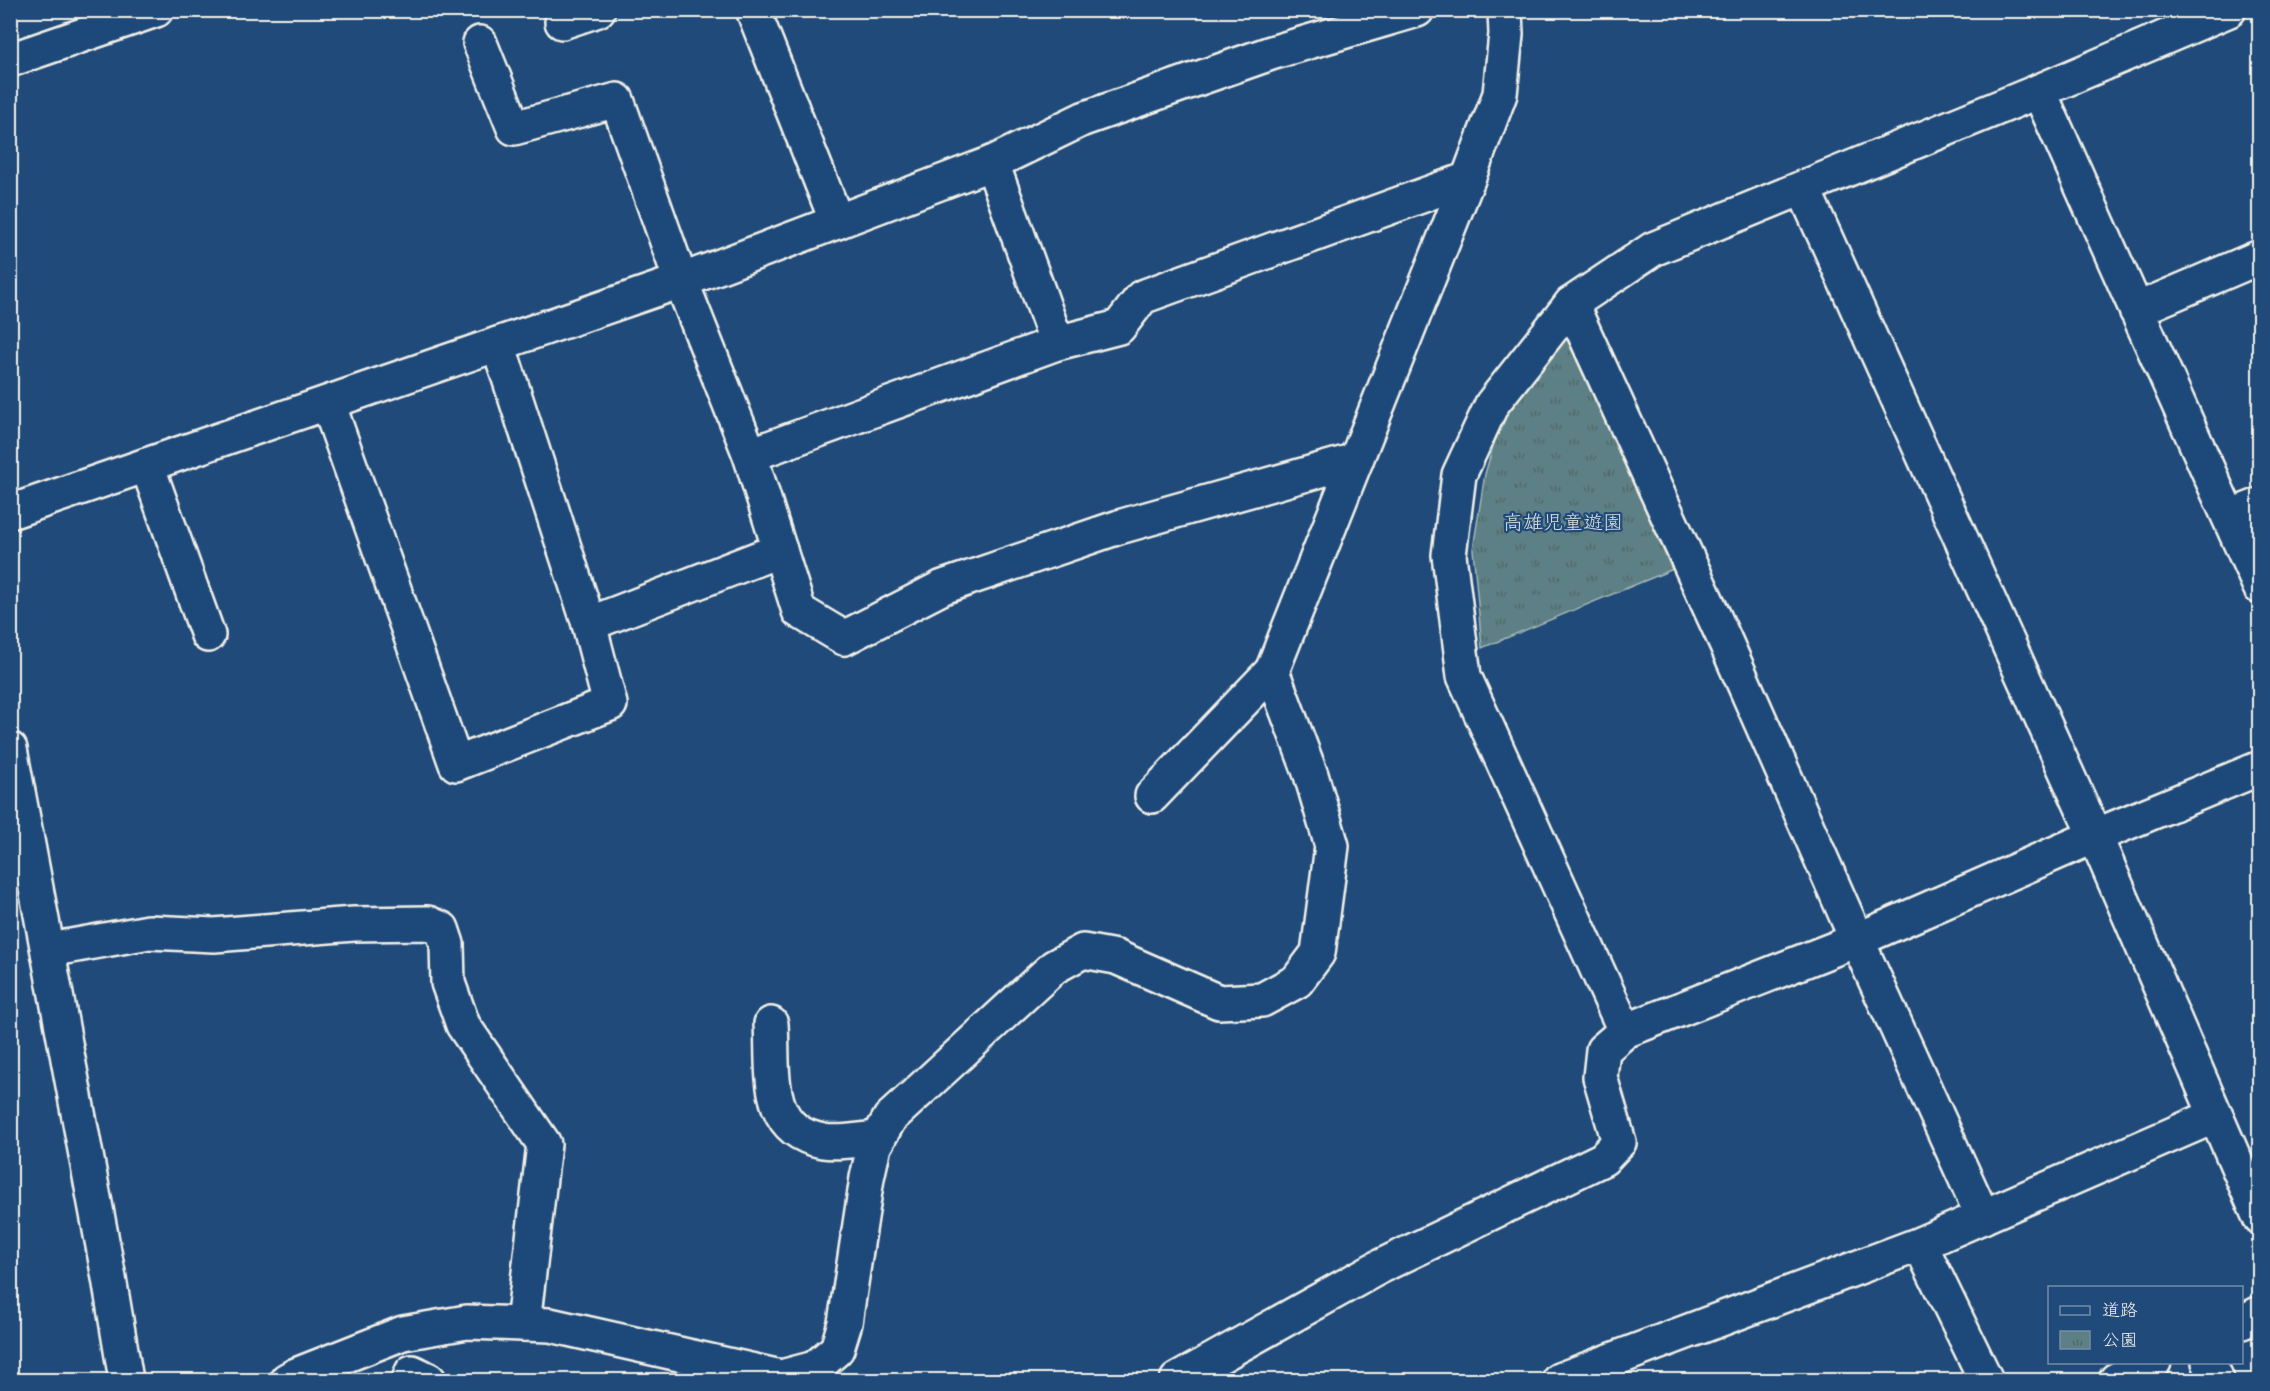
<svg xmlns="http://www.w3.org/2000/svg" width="2270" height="1391" font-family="Dekko,'Klee One',sans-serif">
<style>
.park{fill:url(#park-tufts);stroke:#a8b8b6;stroke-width:1.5}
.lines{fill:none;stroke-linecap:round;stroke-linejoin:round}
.minor-casing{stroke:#f4f1e8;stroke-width:38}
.tertiary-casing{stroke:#f4f1e8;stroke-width:38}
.minor{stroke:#1f4a7a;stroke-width:33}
.tertiary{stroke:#1f4a7a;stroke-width:33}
.labels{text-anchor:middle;stroke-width:4.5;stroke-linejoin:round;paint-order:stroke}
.park-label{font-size:20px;fill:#dde0d9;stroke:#1f4a7a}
</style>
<defs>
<pattern id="park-tufts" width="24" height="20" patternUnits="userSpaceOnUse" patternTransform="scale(1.5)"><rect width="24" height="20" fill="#5c8085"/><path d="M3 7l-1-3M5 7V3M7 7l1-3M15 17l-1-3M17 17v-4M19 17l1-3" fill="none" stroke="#536769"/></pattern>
</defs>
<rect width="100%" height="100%" fill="#1f4a7a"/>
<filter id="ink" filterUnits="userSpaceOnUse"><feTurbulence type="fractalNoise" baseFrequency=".0167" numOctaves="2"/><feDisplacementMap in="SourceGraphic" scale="12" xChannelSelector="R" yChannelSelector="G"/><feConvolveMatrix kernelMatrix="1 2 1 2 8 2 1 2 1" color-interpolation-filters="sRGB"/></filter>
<g filter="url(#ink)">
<polygon class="park" points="1570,337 1678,567 1482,648 1473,549 1485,474 1495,440 1512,403 1555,340"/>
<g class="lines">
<defs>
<g id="minor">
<polyline points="753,10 837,222"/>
<polyline points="562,22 598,10"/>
<polyline points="480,43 514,128 617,100 681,281 750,455 799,611 844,638 943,587 1119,527 1356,460"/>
<polyline points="2039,91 2260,587"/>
<polyline points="992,163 1057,343"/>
<polyline points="1803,188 2095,836 2260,1218"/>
<polyline points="1571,304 1726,643 1857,940 1983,1217"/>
<polyline points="2136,310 2260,257"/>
<polyline points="498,344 589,624"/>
<polyline points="328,403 456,764 610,704 589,624 780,550"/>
<polyline points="750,455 1057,343 1119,327 1142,297 1468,179"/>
<polyline points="147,465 208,635"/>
<polyline points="10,512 681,281 992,163 1083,119 1271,53 1417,10"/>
<polyline points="2229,517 2260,505"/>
<polyline points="10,749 109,1278 126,1380"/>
<polyline points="1152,796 1272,671"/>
<polyline points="49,950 149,932 214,935 354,924 428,923 442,929 447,944 448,983 463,1025 544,1144 523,1324"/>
<path d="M 771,1024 C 774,1071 763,1130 823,1141 C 840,1144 861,1139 878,1138"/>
<polyline points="1625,1031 1464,676 1449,555 1459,475 1492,404 1571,304 1653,249 2039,91 2229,10"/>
<polyline points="1920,1244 1986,1380"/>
<polyline points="2242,1322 2260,1313"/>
<polyline points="2209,1362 2217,1380"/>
<polyline points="287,1380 296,1375 403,1333 467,1322 550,1325 781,1377 815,1368 837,1349 845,1323 867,1178 874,1146 890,1118 1054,967 1083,951 1116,957 1219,1002 1262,1000 1297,981 1318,953 1332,846 1311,775 1272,671 1468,179 1500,94 1506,34 1505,10"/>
<polyline points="409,1380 412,1372 429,1380"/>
<polyline points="1177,1380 1379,1267 1603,1159 1619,1142 1600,1077 1603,1050 1625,1031 1857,940 2095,836 2260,768"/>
<polyline points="1559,1380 1920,1244 2215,1116"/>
<polyline points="2116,1380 2154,1362"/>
</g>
<polyline id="tertiary" points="10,60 156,10"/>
</defs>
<use href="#minor" class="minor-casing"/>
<use href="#tertiary" class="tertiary-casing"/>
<use href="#minor" class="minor"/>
<use href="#tertiary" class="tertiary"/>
</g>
</g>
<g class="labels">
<g class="park-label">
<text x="1563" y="529">高雄児童遊園</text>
</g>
</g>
<rect width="2270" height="1391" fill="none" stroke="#1f4a7a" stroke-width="36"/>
<rect x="18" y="18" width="2234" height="1355" fill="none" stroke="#f4f1e8" stroke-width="2" filter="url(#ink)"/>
<rect x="2048" y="1286" width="195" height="78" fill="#1f4a7a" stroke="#748da6" stroke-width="1.5"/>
<rect x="2060" y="1306" width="30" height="9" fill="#1f4a7a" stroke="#748da6" stroke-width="1.5"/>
<text x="2102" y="1316" font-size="18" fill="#f4f1e8">道路</text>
<rect x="2060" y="1331" width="30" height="18" fill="url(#park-tufts)" stroke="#748da6" stroke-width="1.5"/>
<text x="2102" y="1346" font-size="18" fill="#f4f1e8">公園</text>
</svg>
